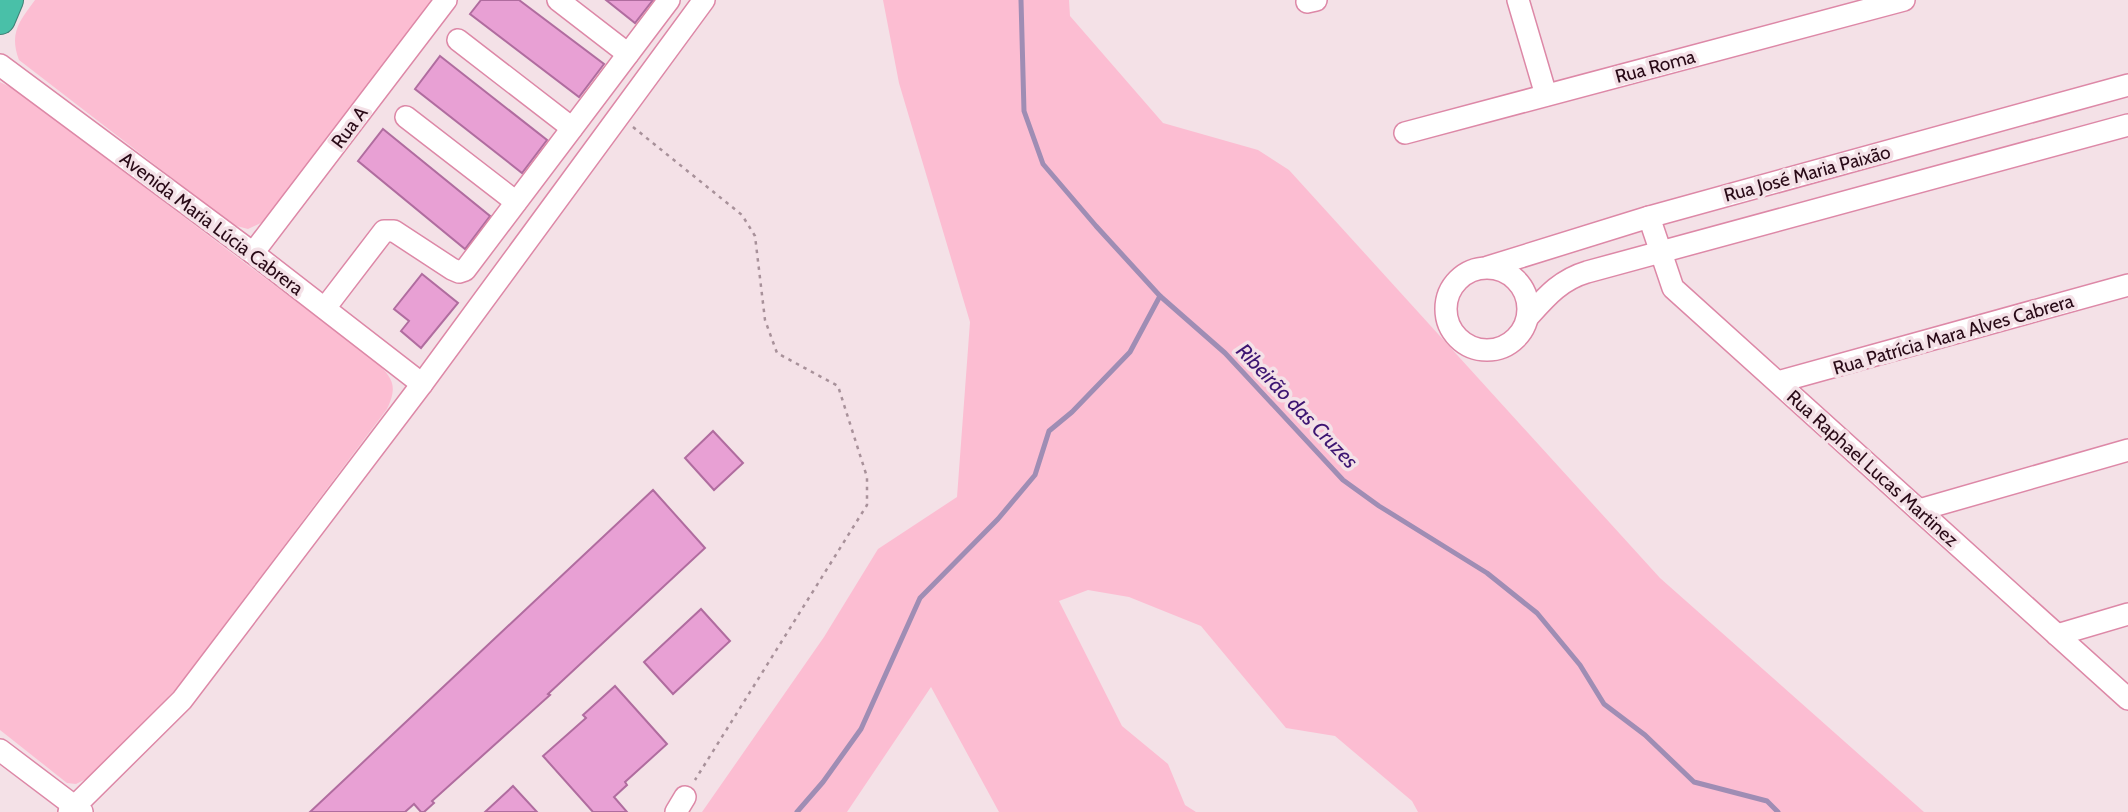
<svg xmlns="http://www.w3.org/2000/svg" width="2128" height="812" font-family="Cabin,sans-serif">
<style>
.green{fill:#fcbdd2}
.lines{fill:none;stroke-linecap:round;stroke-linejoin:round}
.stream{stroke:#9f8db4;stroke-width:5}
.building{fill:#e8a0d4;stroke:#b06c9f;stroke-width:2}
.minor-casing{stroke:#dd88a7;stroke-width:24}
.highway-casing{stroke:#3e8075;stroke-width:32}
.path{stroke:#a8919a;stroke-width:2.5;stroke-dasharray:3.5 5;stroke-linecap:butt}
.minor{stroke:#fff;stroke-width:21}
.highway{stroke:#49c0a8;stroke-width:30}
.labels{text-anchor:middle;stroke-width:7;stroke-linejoin:round;paint-order:stroke}
.street-label{font-size:19px;fill:#290a17;stroke:#f4e1e7}
.water-label{font-size:21px;font-style:italic;fill:#3d1572;stroke:#f4e1e7}
</style>
<rect width="100%" height="100%" fill="#f4e1e7"/>
<g class="green">
<path d="M 35,0 L 432,0 L 269,219 L 248,229 L 233,225 L 19,60 C 9,33 19,22 35,0 Z"/>
<polygon points="883,0 1069,0 1070,16 1163,123 1258,150 1289,170 1660,578 1924,812 1418,812 1412,801 1335,736 1286,728 1201,626 1129,597 1088,590 1059,601 1122,726 1168,764 1185,805 1196,812 999,812 931,687 847,812 702,812 824,637 878,549 957,497 970,322 899,83"/>
<path d="M 0,82 L 14,89 L 375,361 C 393,378 398,386 387,409 L 176,689 L 86,779 L 76,784 L 67,783 L 0,730 Z"/>
</g>
<g class="lines">
<g class="stream">
<polyline points="1021,0 1024,111 1043,164 1096,226 1160,296 1225,353 1343,480 1379,506 1487,573 1537,613 1580,665 1604,704 1645,735 1694,782 1767,801 1778,812"/>
<polyline points="797,812 823,782 861,729 920,598 998,519 1035,475 1049,431 1072,412 1130,352 1160,296"/>
</g>
</g>
<g class="building">
<polygon points="481,0 519,0 604,64 579,97 470,14"/>
<polygon points="606,0 653,0 635,23"/>
<polygon points="440,56 547,140 522,173 415,89"/>
<polygon points="383,129 490,216 465,249 358,161"/>
<polygon points="422,274 458,303 421,348 401,331 409,321 394,309"/>
<polygon points="713,431 743,463 714,490 685,458"/>
<polygon points="653,490 705,548 548,694 550,695 432,801 434,803 424,812 421,812 414,804 405,812 310,812"/>
<polygon points="701,609 730,641 673,694 644,662"/>
<polygon points="615,686 667,744 625,782 627,785 614,797 627,812 593,812 543,756 586,718 583,715"/>
<polygon points="513,786 537,812 485,812"/>
</g>
<g class="lines">
<defs>
<g id="minor">
<polyline points="558,0 628,54"/>
<polyline points="1518,0 1546,95"/>
<polyline points="1307,2 1316,0"/>
<polyline points="458,40 572,128"/>
<polyline points="0,65 253,253 422,384"/>
<polyline points="406,117 516,202"/>
<polyline points="1405,133 1904,0"/>
<polyline points="1649,217 1673,288 2128,699"/>
<polyline points="253,253 446,0"/>
<polyline points="1488,267 1649,217 2128,85"/>
<circle cx="1487" cy="309" r="41"/>
<polyline points="325,308 384,231 394,231 452,269 459,272 465,270 669,0"/>
<path d="M 1528,317 C 1546,297 1560,280 1587,272 L 2128,125"/>
<polyline points="1778,382 2128,285"/>
<polyline points="1919,510 2128,450"/>
<polyline points="2057,635 2128,614"/>
<polyline points="0,750 82,812"/>
<polyline points="69,812 182,700 422,384 704,0"/>
<polyline points="676,812 685,797"/>
</g>
<polyline id="highway" points="0,19 8,0"/>
</defs>
<use href="#minor" class="minor-casing"/>
<use href="#highway" class="highway-casing"/>
<polyline class="path" points="633,127 742,215 755,236 765,320 777,353 838,386 867,477 867,505 695,780"/>
<use href="#minor" class="minor"/>
<use href="#highway" class="highway"/>
</g>
<g class="labels">
<g class="street-label">
<text transform="translate(1655 66) rotate(-15)" y="7">Rua Roma</text>
<text transform="translate(349 127) rotate(-53)" y="7">Rua A</text>
<text transform="translate(1807 173) rotate(-15)" y="7">Rua José Maria Paixão</text>
<text transform="translate(212 223) rotate(37)" y="7">Avenida Maria Lúcia Cabrera</text>
<text transform="translate(1953 334) rotate(-16)" y="7">Rua Patrícia Mara Alves Cabrera</text>
<text transform="translate(1873 468) rotate(42)" y="7">Rua Raphael Lucas Martinez</text>
</g>
<g class="water-label">
<text transform="translate(1297 406) rotate(46)" y="7">Ribeirão das Cruzes</text>
</g>
</g>
</svg>
